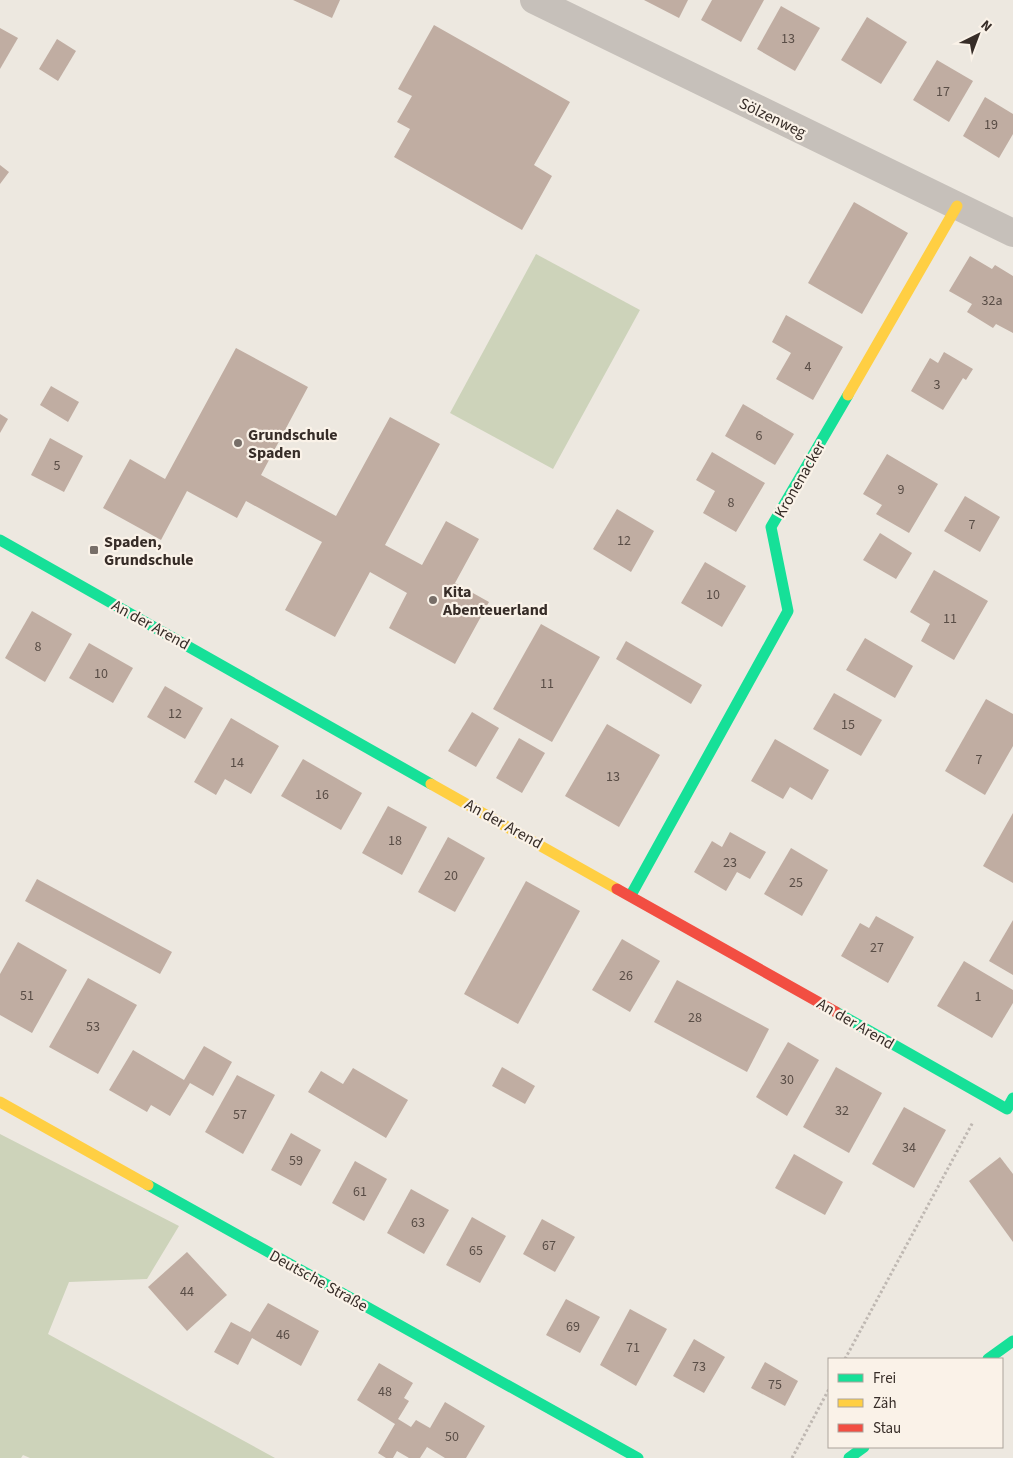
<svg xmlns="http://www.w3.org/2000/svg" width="1013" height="1458" font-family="'Source Sans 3',sans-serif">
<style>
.green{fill:#cdd3ba}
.building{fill:#c0ada2}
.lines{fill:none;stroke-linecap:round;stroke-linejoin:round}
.path{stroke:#bfb8b2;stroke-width:3;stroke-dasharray:2.5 2.5;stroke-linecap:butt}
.street{stroke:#c6c0ba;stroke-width:28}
.fast{stroke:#16e098;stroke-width:11}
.slow{stroke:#ffcf43;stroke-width:11}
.jam{stroke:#f24e42;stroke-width:11}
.poi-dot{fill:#776e68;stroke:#faf2e8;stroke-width:2}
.labels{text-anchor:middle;stroke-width:4.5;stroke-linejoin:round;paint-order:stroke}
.number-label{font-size:14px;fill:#594d46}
.street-label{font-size:16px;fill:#372d28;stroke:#faf2e8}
.poi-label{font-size:16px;font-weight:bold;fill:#372d28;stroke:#faf2e8;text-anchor:start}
</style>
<rect width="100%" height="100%" fill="#ede8e0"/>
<g class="green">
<polygon points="536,254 640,310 553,469 450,413"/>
<polygon points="0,1134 179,1226 147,1279 69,1282 48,1334 275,1458 30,1458 23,1455 21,1458 0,1458"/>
</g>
<g class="building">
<polygon points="293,0 340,0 332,18"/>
<polygon points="644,0 688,0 679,18"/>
<polygon points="712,0 764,0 741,42 701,20"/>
<polygon points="781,6 820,28 795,71 757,49"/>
<polygon points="867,17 907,42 881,84 841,60"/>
<polygon points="434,25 570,102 534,165 552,176 522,230 394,157 410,129 397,122 412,96 398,89"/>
<polygon points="0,28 18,38 0,69"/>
<polygon points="57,39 76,51 58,81 39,69"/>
<polygon points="937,60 973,81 949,122 913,100"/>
<polygon points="985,97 1013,114 1013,134 999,158 963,136"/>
<polygon points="0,165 9,172 0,184"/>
<polygon points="854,202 908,233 862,314 808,283"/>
<polygon points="970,256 992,269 995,265 1013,276 1013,333 996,324 993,328 967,312 972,304 949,291"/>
<polygon points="786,315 843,347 813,400 776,379 791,353 772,342"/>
<polygon points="236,348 308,387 261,475 336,516 390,417 440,444 385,545 422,565 446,521 479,539 455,583 489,602 455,664 389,628 407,593 370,572 335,637 285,610 322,542 246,501 237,518 187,491 161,540 103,508 130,459 165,479"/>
<polygon points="944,352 973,369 966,380 963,378 943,410 911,391 930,358 938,363"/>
<polygon points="51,386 79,402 68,422 40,405"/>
<polygon points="743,404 794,434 775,465 725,436"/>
<polygon points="0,414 8,419 0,433"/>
<polygon points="50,438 83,456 64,492 31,475"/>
<polygon points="712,452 765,483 736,532 703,513 715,491 696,480"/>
<polygon points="887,454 938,484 909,533 876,514 882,505 863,494"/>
<polygon points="965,496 1000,517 980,552 944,531"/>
<polygon points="617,509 654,531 631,572 593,549"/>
<polygon points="880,533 912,553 896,579 863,560"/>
<polygon points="705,562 746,586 722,627 681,603"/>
<polygon points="934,570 988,601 954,660 921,641 930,624 910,612"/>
<polygon points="32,611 72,634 45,682 5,658"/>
<polygon points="541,624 600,657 552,742 493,709"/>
<polygon points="865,638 913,666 895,698 846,670"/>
<polygon points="626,641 702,685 691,704 616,659"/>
<polygon points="89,643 133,668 113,703 69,678"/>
<polygon points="165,686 203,708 185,739 147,717"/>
<polygon points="834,693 882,720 861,756 813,729"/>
<polygon points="986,699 1013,714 1013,746 985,795 945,771"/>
<polygon points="472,712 499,728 476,767 448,751"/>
<polygon points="231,718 279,746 251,794 225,779 216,795 194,782"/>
<polygon points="607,724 660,755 619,827 565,796"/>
<polygon points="519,738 545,753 522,793 496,778"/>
<polygon points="775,739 829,770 812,800 790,787 783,799 751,781"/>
<polygon points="303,759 362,793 341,830 281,796"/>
<polygon points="388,806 427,827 402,875 362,853"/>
<polygon points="1013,813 1013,883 983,866"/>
<polygon points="730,832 766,852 750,879 737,872 726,891 694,872 712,841 722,847"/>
<polygon points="448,837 485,858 455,912 418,892"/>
<polygon points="791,848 828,870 802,916 764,894"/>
<polygon points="37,879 172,952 160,974 25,901"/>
<polygon points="526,881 580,911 518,1024 464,994"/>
<polygon points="876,916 914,937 888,983 841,956 860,923 869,928"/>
<polygon points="1013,920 1013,975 989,961"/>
<polygon points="622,939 660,961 630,1012 592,990"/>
<polygon points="18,942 67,970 32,1033 0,1015 0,974"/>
<polygon points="964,961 1013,990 1013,1003 992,1038 937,1006"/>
<polygon points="88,978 137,1005 98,1074 49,1047"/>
<polygon points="677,980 769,1029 747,1072 654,1022"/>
<polygon points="788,1042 819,1060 787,1116 756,1097"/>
<polygon points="204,1046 232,1062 213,1096 190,1083 170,1116 151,1105 147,1112 109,1090 133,1050 184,1080"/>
<polygon points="502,1067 535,1086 525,1104 492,1086"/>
<polygon points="836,1067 882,1093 849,1153 803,1127"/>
<polygon points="353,1068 408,1100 386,1138 308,1092 321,1071 343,1084"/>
<polygon points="237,1075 275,1095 243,1154 205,1132"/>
<polygon points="904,1107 946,1130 914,1188 872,1164"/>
<polygon points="291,1133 321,1150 301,1186 271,1170"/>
<polygon points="794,1154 843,1182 825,1215 775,1188"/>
<polygon points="1000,1157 1013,1174 1013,1242 969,1181"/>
<polygon points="355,1161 387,1179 364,1221 332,1203"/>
<polygon points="411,1189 449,1210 424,1254 387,1233"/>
<polygon points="472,1217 506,1236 480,1283 446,1265"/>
<polygon points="542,1219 575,1237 555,1272 523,1254"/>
<polygon points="187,1252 227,1295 187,1331 148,1287"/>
<polygon points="566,1299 600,1317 580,1353 546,1335"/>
<polygon points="268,1303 319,1331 301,1366 252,1338 238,1365 214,1352 231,1322 250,1332"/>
<polygon points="630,1309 667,1329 636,1386 600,1365"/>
<polygon points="694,1339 725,1357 704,1393 673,1376"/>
<polygon points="765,1362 798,1381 785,1406 751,1388"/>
<polygon points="379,1363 413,1383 404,1398 409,1401 398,1419 411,1427 416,1420 430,1428 445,1402 485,1426 466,1458 445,1458 427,1447 420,1458 409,1458 397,1451 393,1458 386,1458 378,1453 395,1424 357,1400"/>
</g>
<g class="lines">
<g class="path">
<polyline points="845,1359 973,1122"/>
<polyline points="792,1458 829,1389"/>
</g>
<polyline class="street" points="534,0 1013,233"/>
<g class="fast">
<polyline points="0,540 431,784"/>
<polyline points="631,895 788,611 771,527 848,395"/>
<polyline points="836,1012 1007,1109 1013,1098"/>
<polyline points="148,1185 638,1458"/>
<polyline points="988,1359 1013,1341"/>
<polyline points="849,1458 864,1447"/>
</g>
<g class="slow">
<polyline points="848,395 957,206"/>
<polyline points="431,784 617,889"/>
<polyline points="0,1102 148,1185"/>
</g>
<polyline class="jam" points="617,889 836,1012"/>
</g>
<g class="poi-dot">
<circle cx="238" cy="443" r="5"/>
<rect x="89" y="545" width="10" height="10" rx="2.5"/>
<circle cx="433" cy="600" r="5"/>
</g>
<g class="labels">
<g class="number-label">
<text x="788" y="43">13</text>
<text x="943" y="96">17</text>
<text x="991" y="129">19</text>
<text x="992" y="305">32a</text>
<text x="808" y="371">4</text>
<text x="937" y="389">3</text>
<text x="759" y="440">6</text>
<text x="57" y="470">5</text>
<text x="901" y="494">9</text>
<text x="731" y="507">8</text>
<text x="972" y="529">7</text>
<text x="624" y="545">12</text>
<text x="713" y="599">10</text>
<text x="950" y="623">11</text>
<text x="38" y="651">8</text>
<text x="101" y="678">10</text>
<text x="547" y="688">11</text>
<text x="175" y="718">12</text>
<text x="848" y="729">15</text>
<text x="979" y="764">7</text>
<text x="237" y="767">14</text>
<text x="613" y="781">13</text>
<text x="322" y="799">16</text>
<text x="395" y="845">18</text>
<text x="730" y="867">23</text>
<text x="451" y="880">20</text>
<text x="796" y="887">25</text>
<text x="877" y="952">27</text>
<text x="626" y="980">26</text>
<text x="27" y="1000">51</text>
<text x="978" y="1001">1</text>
<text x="695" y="1022">28</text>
<text x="93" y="1031">53</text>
<text x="787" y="1084">30</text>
<text x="842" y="1115">32</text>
<text x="240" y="1119">57</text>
<text x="909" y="1152">34</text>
<text x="296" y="1165">59</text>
<text x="360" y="1196">61</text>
<text x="418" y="1227">63</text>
<text x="549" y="1250">67</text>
<text x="476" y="1255">65</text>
<text x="187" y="1296">44</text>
<text x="573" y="1331">69</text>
<text x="283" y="1339">46</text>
<text x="633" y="1352">71</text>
<text x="699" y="1371">73</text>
<text x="775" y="1389">75</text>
<text x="385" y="1396">48</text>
<text x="452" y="1441">50</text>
</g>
<g class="street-label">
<text transform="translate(773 117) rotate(26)" y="6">Sölzenweg</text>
<text transform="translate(799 479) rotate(-60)" y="6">Kronenacker</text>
<text transform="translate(151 624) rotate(29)" y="6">An der Arend</text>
<text transform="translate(504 823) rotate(29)" y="6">An der Arend</text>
<text transform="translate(856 1023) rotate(30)" y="6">An der Arend</text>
<text transform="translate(319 1280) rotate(29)" y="6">Deutsche Straße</text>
</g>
<g class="poi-label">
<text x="248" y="440">Grundschule<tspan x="248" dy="18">Spaden</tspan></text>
<text x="104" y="547">Spaden,<tspan x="104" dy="18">Grundschule</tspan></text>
<text x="443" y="597">Kita<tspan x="443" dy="18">Abenteuerland</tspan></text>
</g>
</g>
<rect x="828" y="1358" width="175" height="90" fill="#faf2e8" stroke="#aca39b"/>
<rect x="838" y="1374" width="25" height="8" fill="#16e098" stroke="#aca39b"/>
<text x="873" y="1383" font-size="15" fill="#372d28">Frei</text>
<rect x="838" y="1399" width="25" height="8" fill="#ffcf43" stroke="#aca39b"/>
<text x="873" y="1408" font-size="15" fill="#372d28">Zäh</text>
<rect x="838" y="1424" width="25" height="8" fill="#f24e42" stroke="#aca39b"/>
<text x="873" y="1433" font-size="15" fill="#372d28">Stau</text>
<g transform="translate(978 35) rotate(42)" stroke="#faf2e8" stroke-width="4" paint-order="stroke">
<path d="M0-4L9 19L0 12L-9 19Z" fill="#372d28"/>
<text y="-8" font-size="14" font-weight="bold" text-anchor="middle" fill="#372d28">N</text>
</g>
</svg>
